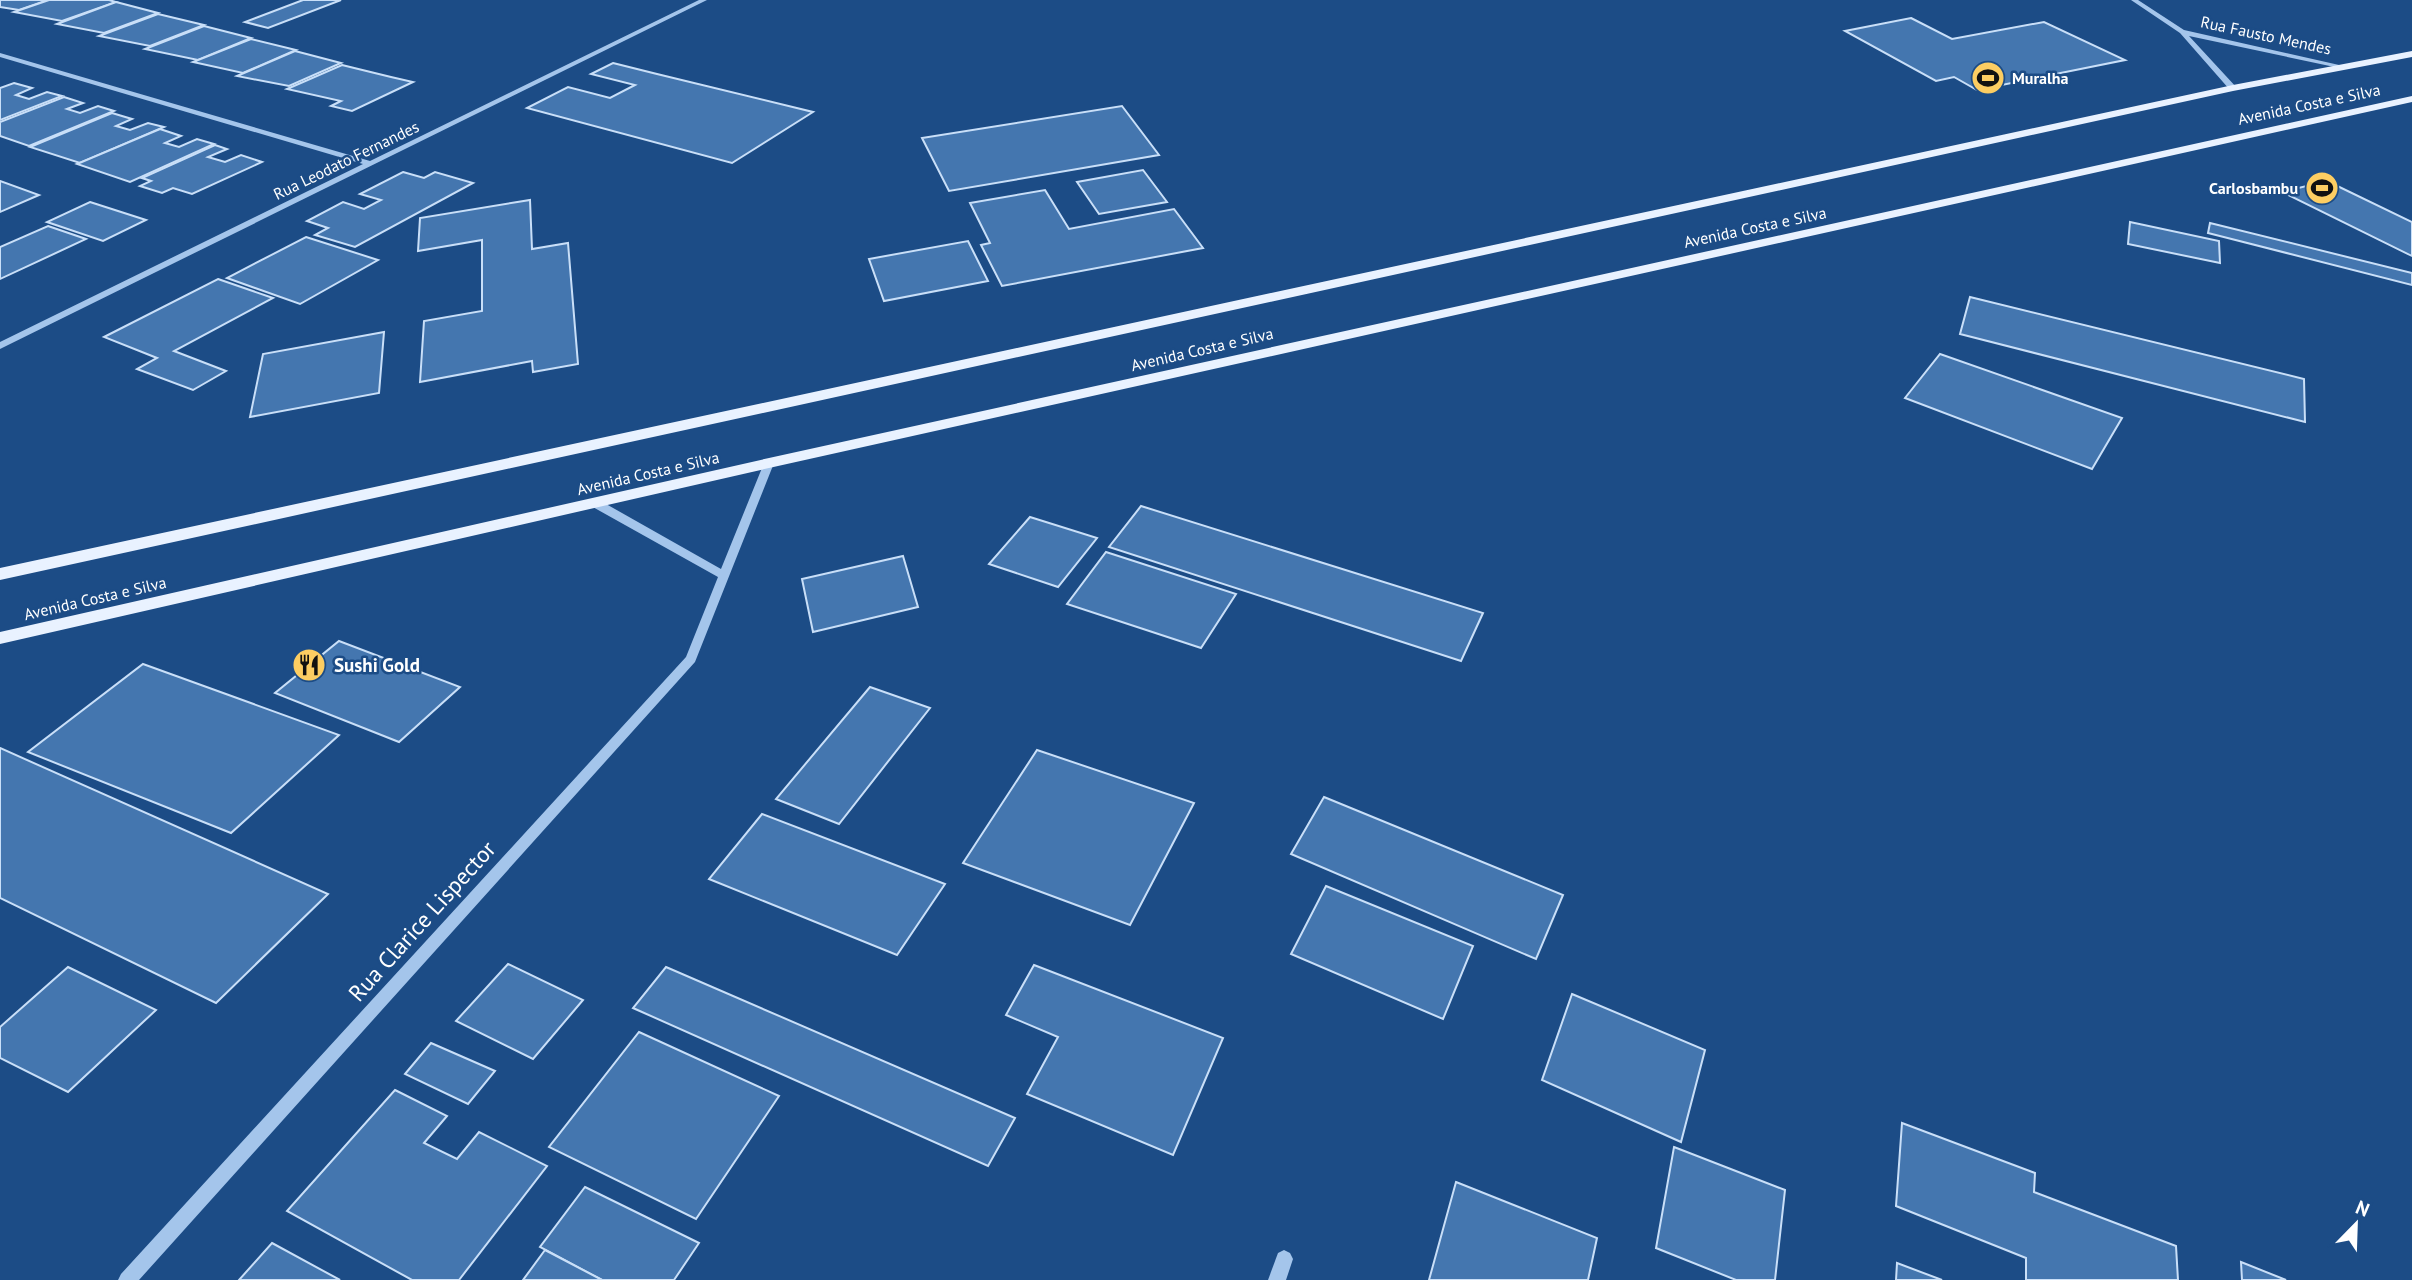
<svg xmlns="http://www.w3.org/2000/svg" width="2412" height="1280" font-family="'PT Sans',sans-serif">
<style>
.building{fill:#4476af;stroke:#c9dff8;stroke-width:2}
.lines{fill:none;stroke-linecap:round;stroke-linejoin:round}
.minor{fill:#a4c5eb;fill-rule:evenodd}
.major{fill:#e9f2ff;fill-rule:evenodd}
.labels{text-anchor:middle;stroke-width:5;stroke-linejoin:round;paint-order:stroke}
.far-street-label{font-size:16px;fill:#fff;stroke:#1c4c86}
.far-poi-label{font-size:16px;font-weight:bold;fill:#fff;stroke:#1c4c86;text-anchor:start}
.poi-label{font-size:19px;font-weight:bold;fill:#fff;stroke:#1c4c86;text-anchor:start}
.near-street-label{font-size:23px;fill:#fff;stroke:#1c4c86}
</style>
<rect width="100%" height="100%" fill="#1c4c86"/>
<g class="building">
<polygon points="0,0 48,0 19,10 0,7"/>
<polygon points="49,0 109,0 116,2 62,21 14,12"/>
<polygon points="303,0 341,0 268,28 245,22"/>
<polygon points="116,2 158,13 104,33 57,24"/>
<polygon points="158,14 204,25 150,46 99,36"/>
<polygon points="1911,18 1952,39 2044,22 2125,60 1977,90 1954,77 1936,81 1845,31"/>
<polygon points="204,26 251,38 198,60 145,49"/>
<polygon points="251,39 296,50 243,73 193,62"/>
<polygon points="295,51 341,63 289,86 237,76"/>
<polygon points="613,63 657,74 813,112 732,163 527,108 568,87 610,98 635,85 591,74"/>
<polygon points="342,65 391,77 413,82 352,111 331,106 341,101 287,89"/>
<polygon points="14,83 32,88 16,95 29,99 47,92 62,96 0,120 0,88"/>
<polygon points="64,97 83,103 67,109 80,113 98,106 114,111 29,146 0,136 0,122"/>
<polygon points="1122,106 1159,155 949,191 922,138"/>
<polygon points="112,113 132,119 116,126 130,130 148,123 164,127 80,163 30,147"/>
<polygon points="160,129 181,136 165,143 179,147 197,139 214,144 130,182 77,164"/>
<polygon points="215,145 227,149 208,157 225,162 241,155 262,162 192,194 173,188 162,193 140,186 151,181 142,178"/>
<polygon points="1143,170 1167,202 1099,214 1077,182"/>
<polygon points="403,172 424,178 435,172 473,183 355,247 315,235 328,228 307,221 343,202 364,209 381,200 360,194"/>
<polygon points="0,181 39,195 0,212"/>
<polygon points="2327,181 2412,222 2412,256 2282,192"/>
<polygon points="1045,190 1069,229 1174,209 1203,248 1002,286 981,245 990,243 970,203"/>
<polygon points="530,200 532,249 568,243 578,364 533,372 532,361 420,382 424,321 482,311 482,240 418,251 420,218"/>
<polygon points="90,202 146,220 103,241 47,222"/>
<polygon points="2130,222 2219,241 2220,263 2128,244"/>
<polygon points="2210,223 2412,273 2412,285 2208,233"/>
<polygon points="48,226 86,239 0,279 0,247"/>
<polygon points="306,237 378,260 300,304 227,278"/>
<polygon points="968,241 988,281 884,301 869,259"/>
<polygon points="218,279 273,298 174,351 226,371 193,390 137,369 157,358 104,337"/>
<polygon points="1970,297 2304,379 2305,422 1960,334"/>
<polygon points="384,332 379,393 250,417 263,354"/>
<polygon points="1940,354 2122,418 2092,469 1905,398"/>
<polygon points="1141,506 1483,613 1461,661 1109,547"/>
<polygon points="1030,517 1097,538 1058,587 989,564"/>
<polygon points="1106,552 1236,594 1201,648 1067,604"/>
<polygon points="903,556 918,607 813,632 802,579"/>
<polygon points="339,641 460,687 399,742 275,693"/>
<polygon points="143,664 339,735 231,833 28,752"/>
<polygon points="870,687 930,708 839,824 776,799"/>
<polygon points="0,748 328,894 216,1003 0,898"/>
<polygon points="1037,750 1194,803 1130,925 963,863"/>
<polygon points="1324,797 1563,895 1536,959 1291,854"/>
<polygon points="762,814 945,884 897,955 709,879"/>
<polygon points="1326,886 1473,946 1443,1019 1291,954"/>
<polygon points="508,964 583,1000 533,1059 456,1021"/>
<polygon points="1034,965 1223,1038 1173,1155 1027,1094 1058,1037 1006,1015"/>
<polygon points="68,967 156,1010 68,1092 0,1058 0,1027"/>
<polygon points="666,967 1015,1118 988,1166 633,1008"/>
<polygon points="1572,994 1705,1050 1681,1142 1542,1080"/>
<polygon points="639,1032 779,1096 696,1219 549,1147"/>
<polygon points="431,1043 495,1071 468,1104 405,1074"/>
<polygon points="395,1090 447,1116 424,1143 457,1159 479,1132 547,1166 459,1280 412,1280 287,1211"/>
<polygon points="1902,1123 2035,1173 2034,1192 2176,1246 2178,1280 2026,1280 2026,1258 1896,1206"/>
<polygon points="1674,1147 1785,1190 1775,1280 1736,1280 1656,1248"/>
<polygon points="1456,1182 1597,1238 1588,1280 1429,1280"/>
<polygon points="585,1187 699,1243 674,1280 602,1280 540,1247"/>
<polygon points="272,1243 340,1280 239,1280"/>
<polygon points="545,1250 602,1280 523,1280"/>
<polygon points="2241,1262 2286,1280 2242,1280"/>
<polygon points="1897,1263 1942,1280 1896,1280"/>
</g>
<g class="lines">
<g class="minor">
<polygon points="699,0 707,0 0,349 0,342 363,164 0,57 0,53 370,161"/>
<polygon points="2131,0 2138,0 2184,30 2348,67 2344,69 2189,36 2237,88 2230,90 2180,33"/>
<polygon points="769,460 774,463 695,662 139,1280 118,1280 121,1274 686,657 718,577 591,506 589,503 591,500 599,500 721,569 764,463"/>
<polygon points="1284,1250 1290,1253 1293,1259 1286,1280 1268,1280 1278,1253"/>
</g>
<g class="major">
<polygon points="2412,51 2412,57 2233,91 0,580 0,568 2233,85"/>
<polygon points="2412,96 2412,102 769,468 0,644 0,632 769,458"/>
</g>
</g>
<defs>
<symbol id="stadium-disc" viewBox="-11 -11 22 22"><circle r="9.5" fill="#fccd62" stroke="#1c4c86"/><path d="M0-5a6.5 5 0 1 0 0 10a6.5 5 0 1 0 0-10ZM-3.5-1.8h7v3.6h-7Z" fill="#111"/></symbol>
<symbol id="restaurant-disc" viewBox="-11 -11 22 22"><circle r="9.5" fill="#fccd62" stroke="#1c4c86"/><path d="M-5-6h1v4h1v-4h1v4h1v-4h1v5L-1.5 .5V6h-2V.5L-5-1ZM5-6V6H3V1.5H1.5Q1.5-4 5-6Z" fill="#111"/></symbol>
</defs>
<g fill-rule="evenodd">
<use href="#stadium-disc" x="1969" y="59" width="38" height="38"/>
<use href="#stadium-disc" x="2303" y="169" width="38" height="38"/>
<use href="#restaurant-disc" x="290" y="646" width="38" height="38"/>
</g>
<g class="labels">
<g class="far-street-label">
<text transform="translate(2266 35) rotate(12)" y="6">Rua Fausto Mendes</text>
<text transform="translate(2309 104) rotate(-12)" y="6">Avenida Costa e Silva</text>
<text transform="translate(346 160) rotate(-26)" y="6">Rua Leodato Fernandes</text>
<text transform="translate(1755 227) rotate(-12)" y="6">Avenida Costa e Silva</text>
<text transform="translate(1202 349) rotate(-13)" y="6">Avenida Costa e Silva</text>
<text transform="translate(648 473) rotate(-13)" y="6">Avenida Costa e Silva</text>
<text transform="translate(95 598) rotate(-13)" y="6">Avenida Costa e Silva</text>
</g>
<g class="far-poi-label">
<text x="2012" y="84">Muralha</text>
<text x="2298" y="194" text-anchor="end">Carlosbambu</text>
</g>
<g class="poi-label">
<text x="334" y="672">Sushi Gold</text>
</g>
<g class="near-street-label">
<text transform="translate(422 921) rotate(-48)" y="8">Rua Clarice Lispector</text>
</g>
</g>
<g transform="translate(2356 1224) rotate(23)" stroke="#1c4c86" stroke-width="5" paint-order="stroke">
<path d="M0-5L12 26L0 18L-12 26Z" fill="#ffffff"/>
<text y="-10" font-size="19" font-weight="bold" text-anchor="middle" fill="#ffffff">N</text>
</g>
</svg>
